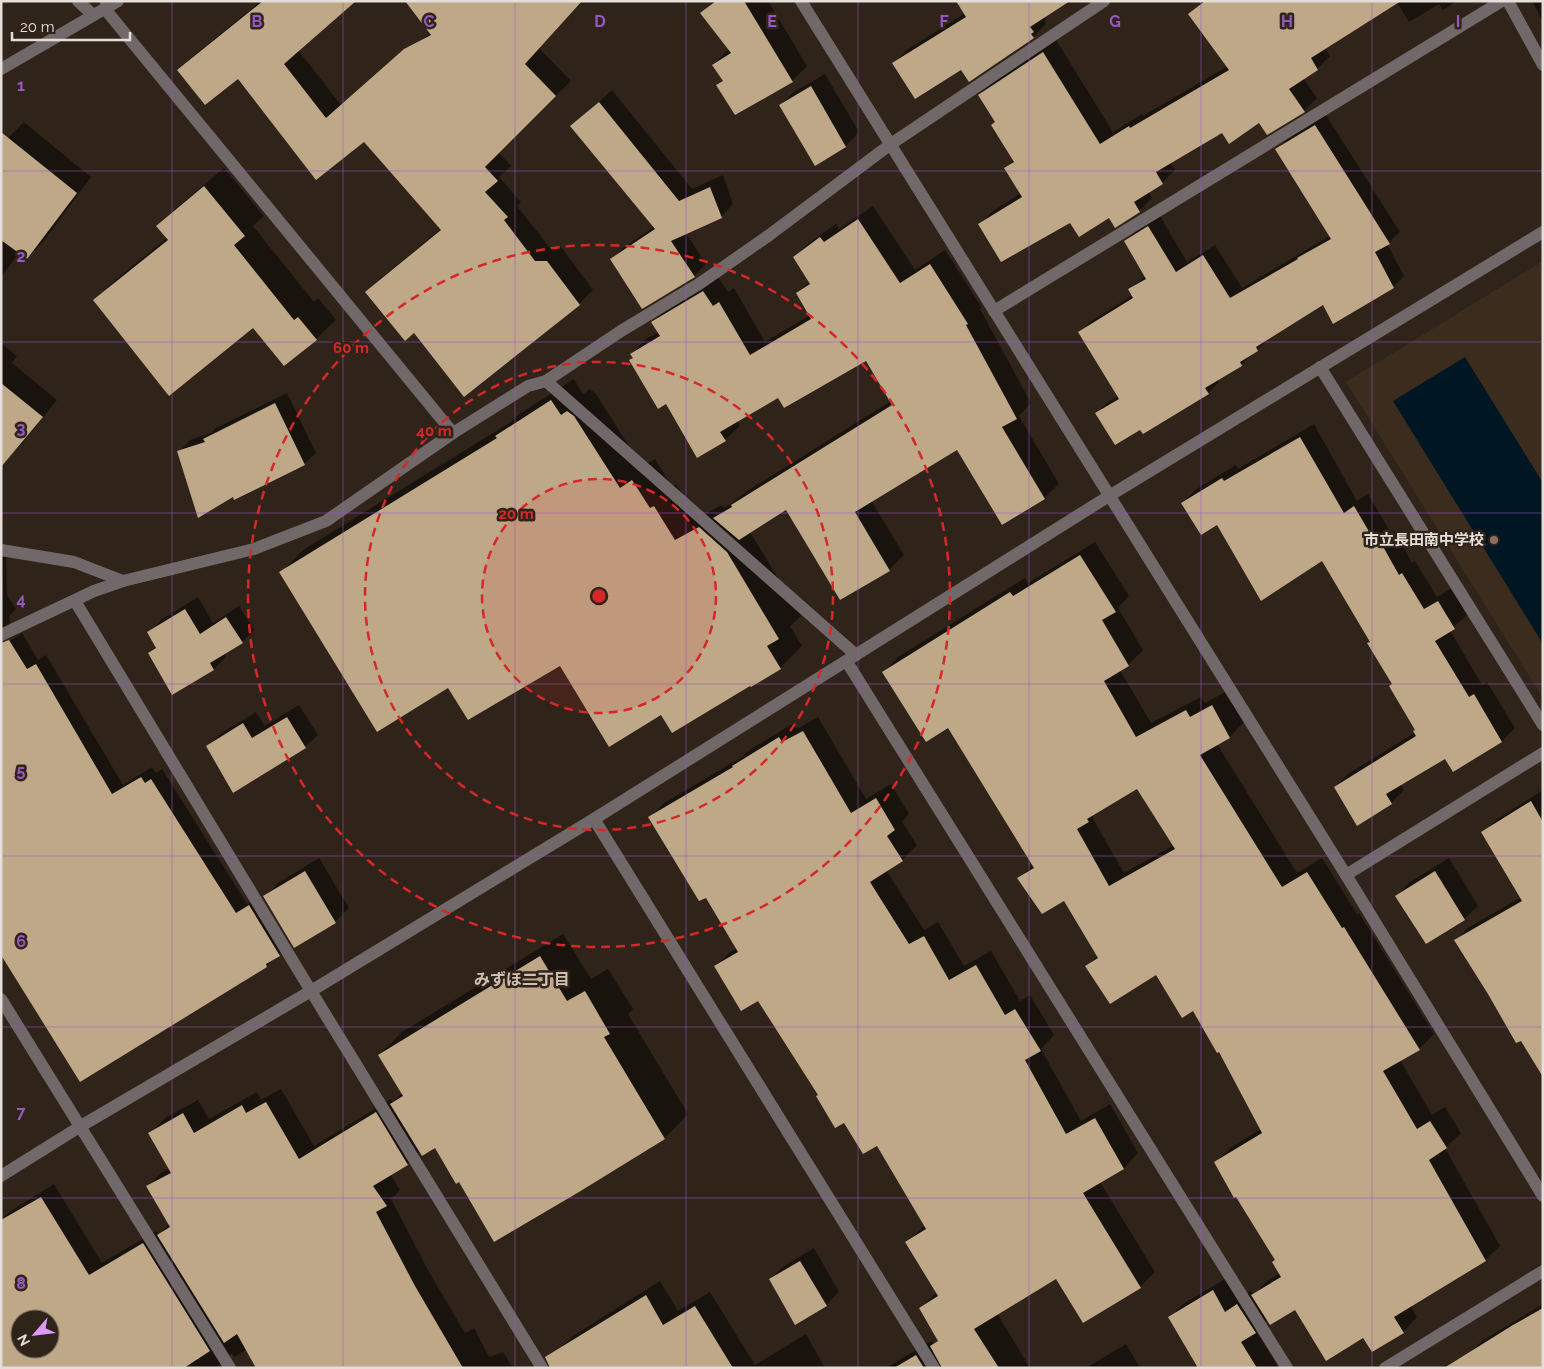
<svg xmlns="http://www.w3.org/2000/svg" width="1544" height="1369" font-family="Raleway,'Noto Sans JP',sans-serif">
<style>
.built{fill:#3c2c1e}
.water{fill:#001622}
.shadow{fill:#0007;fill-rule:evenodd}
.building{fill:#bea888;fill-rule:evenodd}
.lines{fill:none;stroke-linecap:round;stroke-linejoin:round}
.minor{stroke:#71686a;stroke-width:12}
.grid{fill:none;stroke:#9658c5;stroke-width:1;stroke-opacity:0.55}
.ring{fill:none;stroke:#d62828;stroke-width:2.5;stroke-dasharray:9 6}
.education-dot{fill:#8d6e63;stroke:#30241a;stroke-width:2}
.labels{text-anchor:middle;stroke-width:5;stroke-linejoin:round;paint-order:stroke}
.poi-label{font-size:15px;font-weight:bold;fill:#e6ded8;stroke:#30241a;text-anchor:end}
.neighbourhood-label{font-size:16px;font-weight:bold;fill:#d0c0b3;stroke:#30241a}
.grid-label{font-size:16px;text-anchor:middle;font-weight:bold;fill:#9658c5;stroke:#30241a;stroke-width:5;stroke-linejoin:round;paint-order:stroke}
.centre{fill:#d62828;stroke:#30241a;stroke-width:2.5}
.ring-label{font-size:15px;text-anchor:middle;font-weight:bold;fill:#d62828;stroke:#30241a;stroke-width:5;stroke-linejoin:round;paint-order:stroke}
</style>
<rect width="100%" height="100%" fill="#30241a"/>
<polygon class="built" points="1543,261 1543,698 1346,382"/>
<polygon class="water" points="1465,357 1543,483 1543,644 1393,401"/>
<g class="shadow">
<polygon points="259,1 353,1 298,50 341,105 430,33 539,48 571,81 498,152 511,166 499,177 521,202 517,206 550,248 561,247 593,290 579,304 414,331 367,292 381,278 442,228 364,141 238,77 179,70 193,56 255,6"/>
<polygon points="709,1 768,1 807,66 792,81 718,86 723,80 713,65 729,49 702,13 711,4"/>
<polygon points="1203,1 1457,1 1443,10 1439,4 1409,22 1397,2 1325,48 1330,56 1317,69 1303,78 1317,98 1304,111 1267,133 1260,121 1223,132 1170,162 1175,170 1162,183 1148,191 1152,198 1139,211 1071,221 980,224 993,211 1021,193 1006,168 1014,160 996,121 980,96 992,83 1056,40 1113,132 1142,114 1143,116 1228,66 1190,14"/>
<polygon points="1532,1 1543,1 1543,22"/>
<polygon points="965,13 1044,16 1046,19 1044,21 1046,24 1033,37 961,68 894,63 907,50"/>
<polygon points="825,74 859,132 846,146 816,164 780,105 794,92"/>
<polygon points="612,90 692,189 723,175 733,204 721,217 686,233 706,264 694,276 612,259 624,247 654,227 572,126"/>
<polygon points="1326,115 1400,232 1387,244 1404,276 1393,287 1323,303 1268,339 1241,365 1217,379 1219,382 1208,393 1141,429 1097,413 1108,402 1118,396 1080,332 1091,321 1133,295 1129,290 1146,275 1125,242 1136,231 1160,216 1187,262 1215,245 1242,288 1330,236 1277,149 1288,138"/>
<polygon points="24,122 91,177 43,242 27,258 20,252 1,277 1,133 8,138"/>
<polygon points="224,168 264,216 253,226 314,302 318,298 336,320 316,339 253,327 95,300 114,281 167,238 157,226 177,207"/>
<polygon points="873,206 915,270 945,250 982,308 980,309 1031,403 1019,416 1059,484 1044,498 957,449 871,500 904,555 889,570 786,508 750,532 801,616 790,626 802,646 780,668 661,713 561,664 449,686 281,573 303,550 511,422 519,414 574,379 583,394 590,389 596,394 642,467 655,459 672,487 676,484 697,519 721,505 725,508 747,491 891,401 866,359 779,396 737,421 740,426 725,440 666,403 631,360 634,357 632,354 646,339 659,332 652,323 667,308 718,277 728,292 734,288 765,342 810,315 797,293 810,281 794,257 809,243 836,224 839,229"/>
<polygon points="1,343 17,356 12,363 57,400 21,445 5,460 1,457"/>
<polygon points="287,393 316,453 304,464 179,452 190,440 211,433 216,428"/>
<polygon points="1314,424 1357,501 1368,494 1391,533 1395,531 1412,563 1415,561 1437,597 1452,588 1467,615 1450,630 1482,685 1487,682 1515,728 1502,741 1453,770 1446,757 1401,784 1404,790 1391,803 1335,787 1348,774 1416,732 1416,730 1393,684 1368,644 1371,641 1323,559 1218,523 1182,503 1195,490 1236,465 1238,469"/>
<path d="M 1095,542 L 1129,596 L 1118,608 L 1143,650 L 1128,665 L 1120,670 L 1151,723 L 1201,697 L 1205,703 L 1227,691 L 1244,722 L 1230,737 L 1217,744 L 1297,873 L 1322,858 L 1357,914 L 1359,913 L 1434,1034 L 1419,1049 L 1400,1060 L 1432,1115 L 1445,1107 L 1461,1133 L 1445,1148 L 1500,1246 L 1485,1260 L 1410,1305 L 1417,1317 L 1403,1332 L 1363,1336 L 1295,1308 L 1268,1319 L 1256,1331 L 1279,1368 L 1200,1368 L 1170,1317 L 1183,1304 L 1227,1278 L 1239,1299 L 1251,1291 L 1254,1295 L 1267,1281 L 1280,1273 L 1276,1260 L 1215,1163 L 1230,1148 L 1261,1129 L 1220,1050 L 1194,1009 L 1157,974 L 1087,966 L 1098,955 L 1064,900 L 1019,878 L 1033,864 L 948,727 L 884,672 L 898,657 L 1025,578 L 1028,583 ZM 1138,788 L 1174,845 L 1124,873 L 1092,817 L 1098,810 Z"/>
<polygon points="1,555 6,555 7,595 16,609 9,616 10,623 1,632"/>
<polygon points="198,597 213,623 239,606 254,630 242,642 224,653 226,657 214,669 149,653 156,646 149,633 161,620"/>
<polygon points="22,633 38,660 46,655 123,785 152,767 156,773 162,769 247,904 260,895 290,944 267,966 80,1081 1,647"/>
<polygon points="299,705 318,735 305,747 234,791 208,747 220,734 256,712 265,726"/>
<polygon points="818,717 866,799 891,784 909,814 902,822 917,845 902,860 886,870 924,930 938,922 964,966 991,951 1020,1001 1030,995 1054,1035 1041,1049 1081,1121 1110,1104 1138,1153 1124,1168 1100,1182 1155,1272 1140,1287 1057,1277 997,1313 1030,1368 886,1368 931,1341 934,1344 938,1340 920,1308 937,1292 907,1242 925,1225 878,1144 844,1121 819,1095 759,999 716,966 730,952 737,948 706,896 650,818 664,803 742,757 748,751 794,723 797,729"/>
<polygon points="1543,790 1543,1075 1521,1039 1489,993 1455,941 1468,928 1521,897 1483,833 1496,820"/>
<polygon points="319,858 349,908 335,922 265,897 278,883"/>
<polygon points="1449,858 1478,906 1464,919 1397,896 1410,882"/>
<path d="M 563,934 L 591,979 L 608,969 L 633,1009 L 628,1014 L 688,1114 L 665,1138 L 579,1191 L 460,1180 L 435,1147 L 420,1151 L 407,1164 L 390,1174 L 400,1190 L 391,1199 L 429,1272 L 465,1333 L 474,1328 L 489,1357 L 503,1352 L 513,1368 L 282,1368 L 264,1340 L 234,1357 L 232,1353 L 216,1368 L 1,1368 L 1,1219 L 14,1209 L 54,1184 L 102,1263 L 156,1231 L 159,1235 L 169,1224 L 148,1187 L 162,1172 L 170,1168 L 150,1133 L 165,1118 L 198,1100 L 209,1119 L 257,1092 L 261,1100 L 281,1089 L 314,1146 L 391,1099 L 393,1102 L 402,1093 L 379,1055 L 402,1032 ZM 20,1319 L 50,1319 L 50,1349 L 20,1349 Z"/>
<polygon points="814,1248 839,1292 826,1305 770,1279 784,1266"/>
<polygon points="660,1281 678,1311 710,1292 755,1365 806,1334 825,1368 569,1368 558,1350 573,1336"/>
<polygon points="1543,1304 1543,1368 1468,1354 1482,1341"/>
<polygon points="1126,1344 1140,1368 1086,1368"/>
</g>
<g class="building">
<polygon points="263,1 356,1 284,64 326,118 404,49 431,35 405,1 582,1 525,64 556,96 485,167 498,181 485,192 508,217 504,220 535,261 547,261 580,305 464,397 414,333 405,341 365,292 441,230 393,175 364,142 316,180 238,79 205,105 177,70"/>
<polygon points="716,1 744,1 793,82 735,115 716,85 723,81 712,65 731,53 700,13"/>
<polygon points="956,1 1070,1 1030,27 1034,32 1031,34 1034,38 969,82 961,70 915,99 892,63 966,17"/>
<polygon points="1205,1 1401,1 1311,58 1318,70 1289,89 1305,112 1267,135 1259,123 1229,144 1222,133 1156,172 1163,184 1134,202 1140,212 1115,228 1109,218 1079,237 1070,223 1001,262 978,224 1022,197 1004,168 1014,162 991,125 995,122 978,95 1043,52 1100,144 1129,126 1130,128 1229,70 1188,14"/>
<polygon points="811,86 846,147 815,166 779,105"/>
<polygon points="599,102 679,201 710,187 722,218 671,241 695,277 642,309 610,259 655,229 570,126"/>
<polygon points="1315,125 1390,244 1375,252 1394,288 1333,324 1323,305 1256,347 1258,351 1240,362 1242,366 1205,388 1209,394 1143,434 1140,430 1115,445 1095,413 1119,399 1078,332 1133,298 1128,289 1146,279 1124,241 1148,226 1176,272 1203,255 1230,298 1298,259 1297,258 1331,239 1275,149"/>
<polygon points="1,132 77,193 27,259 1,240"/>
<polygon points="204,186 245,236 234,245 294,320 298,317 317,340 284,366 253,328 169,396 93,300 168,240 156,226"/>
<polygon points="858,219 900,283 930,264 968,324 966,325 1017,419 1002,427 1045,499 1002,525 957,450 855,512 890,571 840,600 786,510 739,540 713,518 732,507 731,505 892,405 866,361 784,408 778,398 720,432 726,441 697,458 666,404 658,409 629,360 633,358 630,354 660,336 651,322 703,291 713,306 719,302 750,355 811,319 796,293 810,284 793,257 820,237 824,242"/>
<polygon points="1,383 43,417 1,467"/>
<polygon points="551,400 561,415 567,411 574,416 620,488 632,480 650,508 654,506 675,540 699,527 727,552 779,639 767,646 781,669 751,687 750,686 672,733 661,715 609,747 560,666 468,720 448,688 377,732 279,572 497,438 495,436"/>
<polygon points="275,403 305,465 234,500 233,497 198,518 177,451 205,442 203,439"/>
<polygon points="1300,437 1344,513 1354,506 1377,545 1381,543 1399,575 1402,573 1424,609 1438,601 1455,629 1435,641 1469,697 1474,694 1502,742 1453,772 1445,759 1386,794 1392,804 1357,826 1334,787 1416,736 1413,731 1415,730 1389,686 1392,684 1367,643 1370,642 1322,561 1261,601 1217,525 1201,535 1181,503 1222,478 1224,481"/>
<path d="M 1080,555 L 1116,612 L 1102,620 L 1129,666 L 1104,681 L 1136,737 L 1186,710 L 1190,717 L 1212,705 L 1230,738 L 1200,755 L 1282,887 L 1307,872 L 1342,928 L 1344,927 L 1420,1050 L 1383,1071 L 1417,1129 L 1430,1121 L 1447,1148 L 1429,1160 L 1486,1261 L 1394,1317 L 1404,1333 L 1372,1352 L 1363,1338 L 1326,1361 L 1295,1310 L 1270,1325 L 1251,1295 L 1281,1277 L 1272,1262 L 1275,1260 L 1236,1197 L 1234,1198 L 1214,1162 L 1262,1133 L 1219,1052 L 1217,1053 L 1193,1011 L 1182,1018 L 1156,975 L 1110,1004 L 1085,966 L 1098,958 L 1064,901 L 1042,914 L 1017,878 L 1034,868 L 948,728 L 926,742 L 882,672 L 1010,592 L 1013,596 ZM 1137,789 L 1175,849 L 1109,886 L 1077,829 L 1089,822 L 1087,819 Z"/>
<polygon points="185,609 200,634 226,617 243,643 210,663 214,670 172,695 148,653 156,648 147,632"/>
<polygon points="9,640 27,669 36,664 112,794 141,777 145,783 151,779 236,913 249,905 280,956 266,964 267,967 80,1082 1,955 1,643"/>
<polygon points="287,717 306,748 233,793 206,746 243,723 252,738"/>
<polygon points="803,731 851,813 876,798 895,830 887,836 903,861 870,882 909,944 924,936 949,980 976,965 1005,1015 1015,1009 1041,1051 1025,1060 1066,1134 1095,1118 1124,1169 1083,1193 1141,1288 1083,1323 1056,1279 974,1329 999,1368 942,1368 930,1346 938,1341 919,1308 938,1296 905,1242 926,1229 877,1146 863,1154 844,1123 835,1128 816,1096 818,1095 758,1001 741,1011 714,966 738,952 706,898 699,901 648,817 733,767 732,766 779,737 782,742"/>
<polygon points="1531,801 1543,822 1543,1077 1521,1041 1516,1043 1488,994 1454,940 1522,901 1481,832"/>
<polygon points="305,871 336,923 294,948 263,896"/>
<polygon points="1435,871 1465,920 1426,944 1395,896"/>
<polygon points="540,956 567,1001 585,991 610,1034 604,1037 665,1139 579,1192 494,1242 459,1182 456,1184 435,1148 422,1156 390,1104 403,1096 378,1055"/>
<polygon points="266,1102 299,1159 376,1112 408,1165 373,1186 387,1206 376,1212 415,1286 463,1368 256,1368 237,1334 224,1343 157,1235 170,1227 146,1186 171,1173 148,1133 183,1113 194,1133 242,1105 246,1113"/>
<path d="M 41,1197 L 89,1275 L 143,1243 L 210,1351 L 184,1368 L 1,1368 L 1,1220 ZM 20,1319 L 50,1319 L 50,1349 L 20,1349 Z"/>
<polygon points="800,1261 827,1306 795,1325 769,1279"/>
<polygon points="1213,1290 1225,1312 1237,1304 1256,1333 1241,1342 1257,1368 1198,1368 1168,1317"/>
<polygon points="646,1295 663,1325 695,1306 733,1368 550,1368 545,1357"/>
<polygon points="1543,1308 1543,1368 1444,1368 1513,1325"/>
<polygon points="916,1355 924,1368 894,1368"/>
</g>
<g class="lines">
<g class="minor">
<polyline points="78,1 93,15"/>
<polyline points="107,1 105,9 453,433"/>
<polyline points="801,1 1346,875 1543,1196"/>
<polyline points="1508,1 1543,65"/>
<polyline points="1,69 118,1"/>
<polyline points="994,311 1502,1"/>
<polyline points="1320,367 1543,725"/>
<polyline points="546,381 856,655"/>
<polyline points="1,550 74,562 123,581 254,549 326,521 453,433 528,386 546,381 621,331 699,284 768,236 891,144 1104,1"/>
<polyline points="75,601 311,991 542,1368"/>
<polyline points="1,635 94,591 123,581"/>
<polyline points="847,662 1287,1368"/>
<polyline points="594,819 934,1368"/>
<polyline points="1346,875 1543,753"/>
<polyline points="1,999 230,1368"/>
<polyline points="1,1176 81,1126 311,991 594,819 1109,496 1543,232"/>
<polyline points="1385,1368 1543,1271"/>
</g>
</g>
<path class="grid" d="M 172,1 L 172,1368M 343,1 L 343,1368M 515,1 L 515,1368M 686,1 L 686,1368M 858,1 L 858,1368M 1029,1 L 1029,1368M 1201,1 L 1201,1368M 1372,1 L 1372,1368M 1,171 L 1543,171M 1,342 L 1543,342M 1,513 L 1543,513M 1,684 L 1543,684M 1,856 L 1543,856M 1,1027 L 1543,1027M 1,1198 L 1543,1198"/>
<circle cx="599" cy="596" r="117" fill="#d62828" fill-opacity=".12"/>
<g class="ring">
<circle cx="599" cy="596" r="117"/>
<circle cx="599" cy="596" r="234"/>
<circle cx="599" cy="596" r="351"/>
</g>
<circle class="education-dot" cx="1494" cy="540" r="5"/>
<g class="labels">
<g class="poi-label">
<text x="1484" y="545">市立長田南中学校</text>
</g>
<g class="neighbourhood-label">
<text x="522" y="985">みずほ二丁目</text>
</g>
</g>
<g class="grid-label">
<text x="257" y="27">B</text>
<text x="429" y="27">C</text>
<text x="600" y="27">D</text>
<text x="772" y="27">E</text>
<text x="944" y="27">F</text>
<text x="1115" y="27">G</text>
<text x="1287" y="27">H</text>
<text x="1458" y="27">I</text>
<text x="21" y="91">1</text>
<text x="21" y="262">2</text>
<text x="21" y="434">3</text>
<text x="21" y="605">4</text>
<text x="21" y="776">5</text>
<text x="21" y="947">6</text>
<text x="21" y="1118">7</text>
<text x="21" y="1289">8</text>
</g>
<circle cx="599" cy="596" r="8" class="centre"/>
<g class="ring-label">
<text x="351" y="353">60 m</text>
<text x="434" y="436">40 m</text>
<text x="516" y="519">20 m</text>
</g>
<rect width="1544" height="1369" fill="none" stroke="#e6ded8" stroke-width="5"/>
<g transform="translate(35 1334) rotate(242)"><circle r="24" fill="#30241a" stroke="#796e66"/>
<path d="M0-4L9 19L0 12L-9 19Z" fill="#d99af8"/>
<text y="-8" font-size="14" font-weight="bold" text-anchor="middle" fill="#e6ded8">N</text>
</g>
<path d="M12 32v8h118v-8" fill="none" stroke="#e6ded8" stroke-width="2.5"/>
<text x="20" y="32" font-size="15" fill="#e6ded8" stroke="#30241a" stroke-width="4" paint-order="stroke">20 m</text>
</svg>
